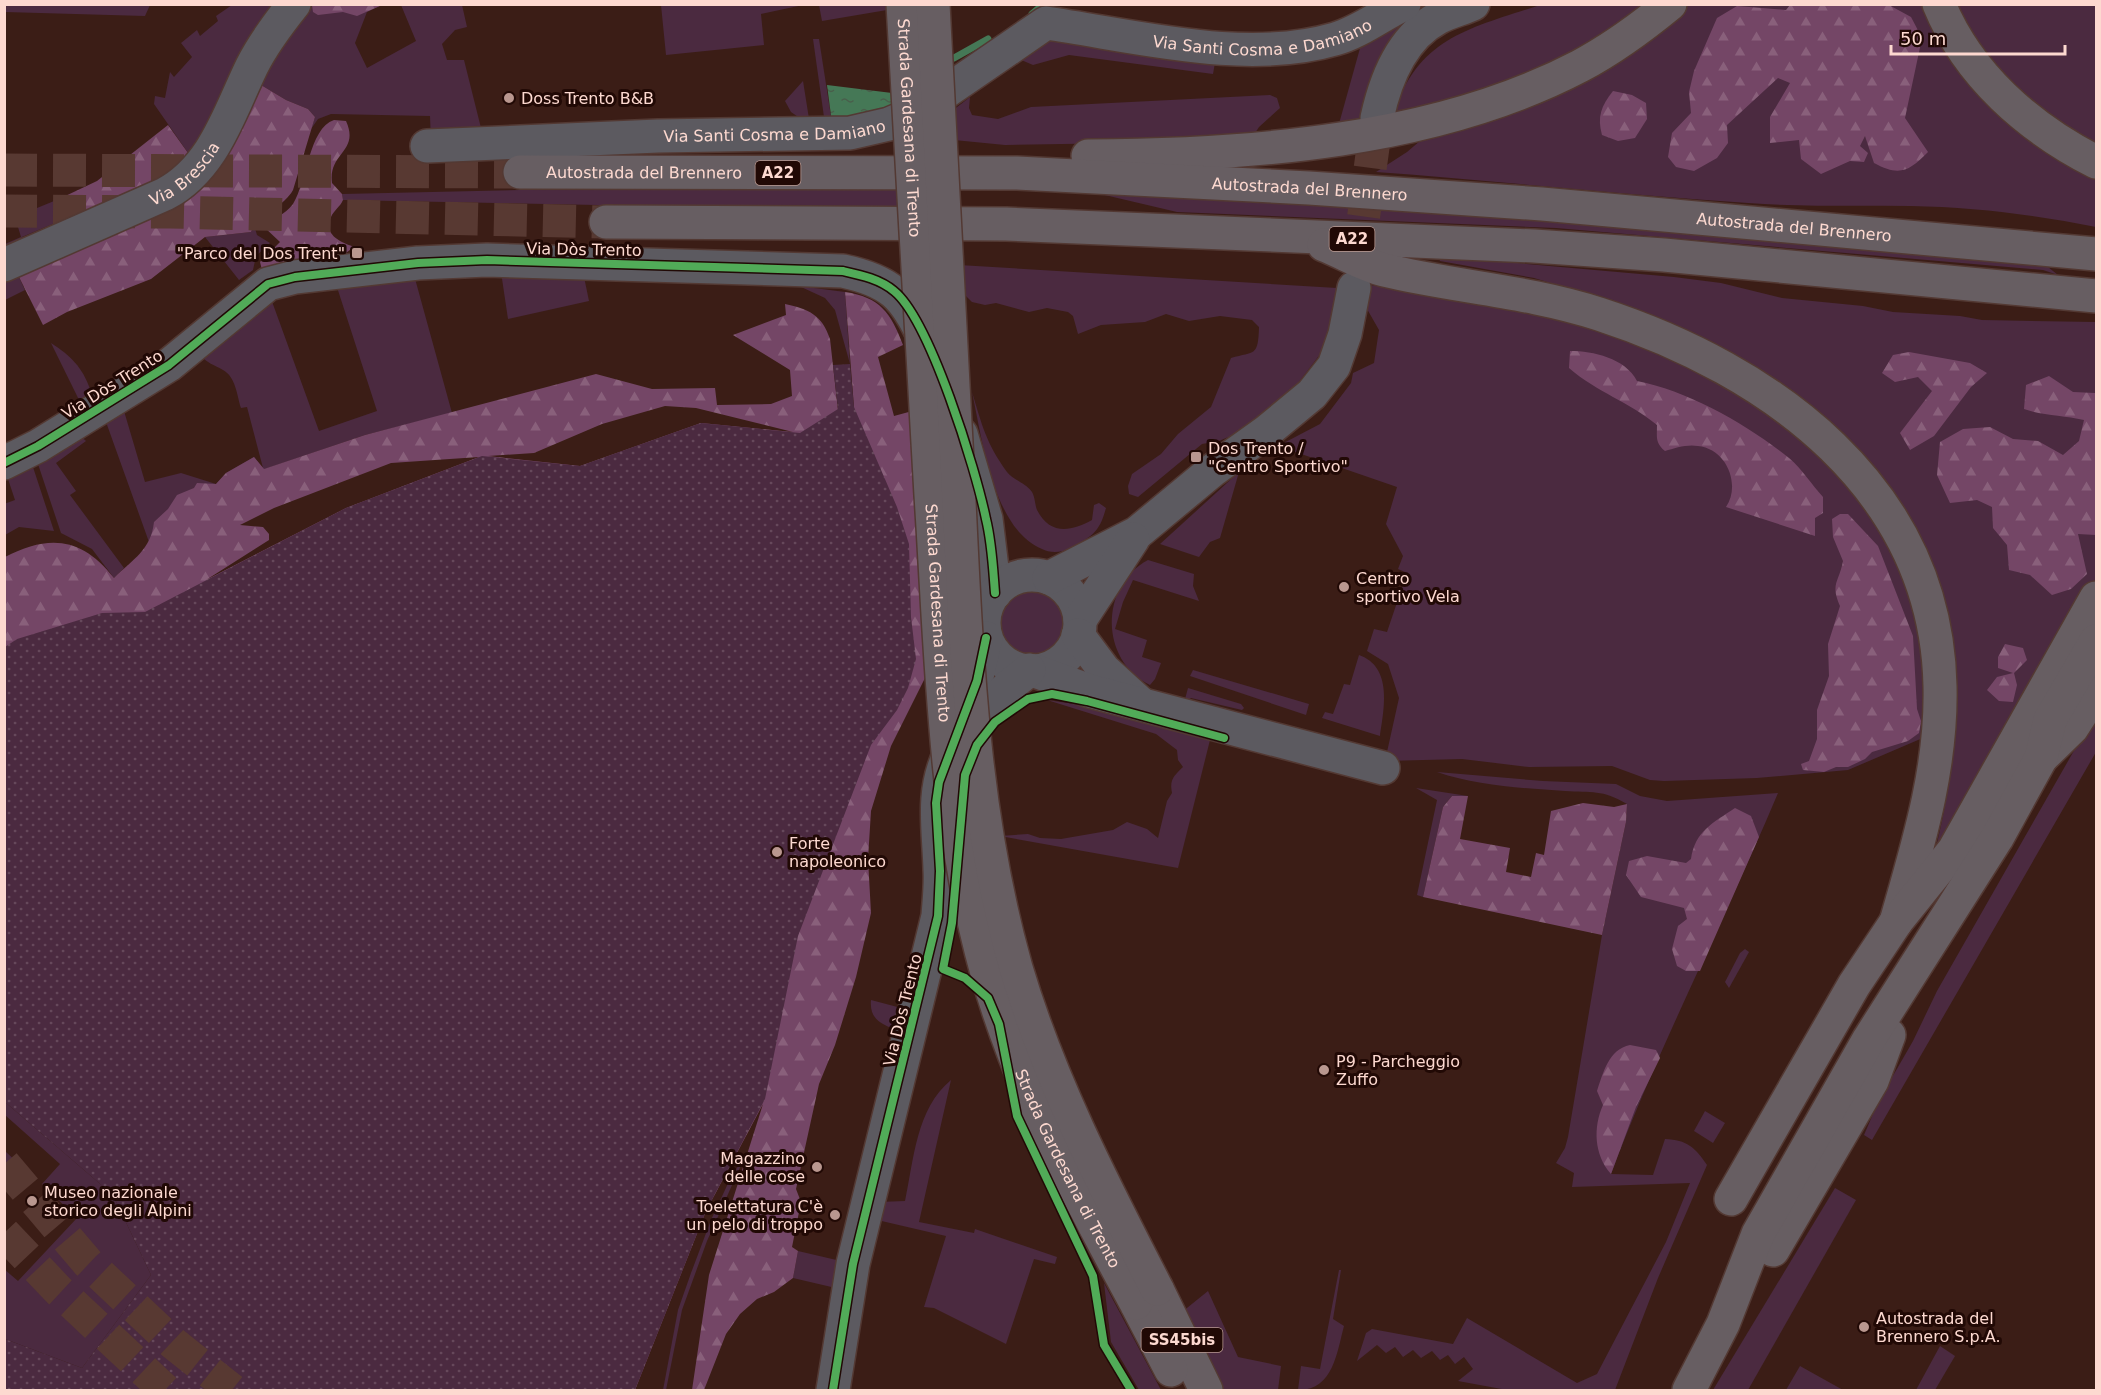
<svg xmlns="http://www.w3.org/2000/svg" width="2101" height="1395" font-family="'DejaVu Sans',sans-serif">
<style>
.grass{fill:#4b2a40}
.forest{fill:url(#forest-firs);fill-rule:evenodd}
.park{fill:url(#park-dots)}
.water{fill:url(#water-ripples)}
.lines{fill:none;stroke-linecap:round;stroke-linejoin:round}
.stream{stroke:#457856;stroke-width:7}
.minor-tunnel{stroke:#583932;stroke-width:33;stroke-dasharray:33 16;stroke-linecap:butt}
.highway-tunnel{stroke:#583932;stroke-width:33;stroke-dasharray:33 16;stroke-linecap:butt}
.minor-casing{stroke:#533933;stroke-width:36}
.highway-casing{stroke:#533933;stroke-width:36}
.minor{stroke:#5c5a60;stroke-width:33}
.highway{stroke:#675e62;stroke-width:33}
.highway-bridge-casing{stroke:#533933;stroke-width:36;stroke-linecap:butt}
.highway-bridge{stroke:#675e62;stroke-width:33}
.cycleway-casing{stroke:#210905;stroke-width:11}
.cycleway{stroke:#51ab58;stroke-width:8}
.poi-dot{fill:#b9978f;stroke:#210905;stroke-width:2}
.labels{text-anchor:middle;stroke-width:6;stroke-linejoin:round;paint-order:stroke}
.shield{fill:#210905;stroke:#bb9b93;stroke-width:1.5}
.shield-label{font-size:15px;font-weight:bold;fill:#fdd9d0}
.street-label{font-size:16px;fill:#fdd9d0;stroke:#210905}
.poi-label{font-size:16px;fill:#fdd9d0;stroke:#210905;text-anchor:start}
</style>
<defs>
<pattern id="forest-firs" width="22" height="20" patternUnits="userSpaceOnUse" patternTransform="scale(1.5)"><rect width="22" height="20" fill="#744666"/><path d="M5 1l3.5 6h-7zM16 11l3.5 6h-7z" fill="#89607b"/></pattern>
<pattern id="park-dots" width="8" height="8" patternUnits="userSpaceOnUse" patternTransform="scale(1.5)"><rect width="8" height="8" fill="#4b2a40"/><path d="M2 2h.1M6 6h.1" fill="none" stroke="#66485b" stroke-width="1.8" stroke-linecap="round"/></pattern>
<pattern id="water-ripples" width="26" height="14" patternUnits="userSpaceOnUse" patternTransform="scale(1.5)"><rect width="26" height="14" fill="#457856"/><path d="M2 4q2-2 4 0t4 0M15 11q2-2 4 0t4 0" fill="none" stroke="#485f4b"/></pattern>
</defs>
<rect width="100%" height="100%" fill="#3b1d16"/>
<g class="grass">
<polygon points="5,4 150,4 150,5 145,16 5,12"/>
<polygon points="232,5 278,5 193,160 154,104 155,96 165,98 170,72 174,77 192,57 181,43 197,30 200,36 218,21 216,16"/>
<polygon points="313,5 382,5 367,12 355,43 367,68 416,41 401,5 462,5 467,27 455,30 442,44 447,60 464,60 482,132 431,141 430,116 331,114 318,119 311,129 315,117 308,109 286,100 261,85 272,60"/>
<polygon points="661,5 661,4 803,5 761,14 764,45 666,55"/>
<polygon points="819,5 887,5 887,10 822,21"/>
<polygon points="1424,5 1451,5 1363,126 1337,131 1362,41 1403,14"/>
<path d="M 1540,5 L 1654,5 L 1561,65 L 1392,120 C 1415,38 1468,29 1540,5 Z"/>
<path d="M 1688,5 L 1930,5 L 2096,177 L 2096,227 C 2036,215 1974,207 1911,206 C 1857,205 1802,207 1748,203 C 1624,195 1500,181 1376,172 L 1407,152 L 1434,129 L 1657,30 Z"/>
<polygon points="1951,5 2096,5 2096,150 2009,86"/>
<polygon points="1056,38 1216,57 1213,74 1069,55 1033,65 1014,57"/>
<polygon points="813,39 819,39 832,123 825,124"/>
<polygon points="803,81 810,125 791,112 785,101"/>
<polygon points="1270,95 1277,98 1280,108 1259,127 1250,141 1005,145 954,140 952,111 970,97 969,108 972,115 998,119 1031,107"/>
<polygon points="616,188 897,188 899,211 343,200 342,194"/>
<polygon points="1092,192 1503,213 2043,263 2058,275 2043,270 1556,228 1177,212"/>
<polygon points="59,199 67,218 22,237 13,250 5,254 5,244 21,237 15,217"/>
<polygon points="254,225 257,235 270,243 256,256 253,270 239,280 205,237 251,232"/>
<path d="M 1438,256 L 1674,277 L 1721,283 L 1782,298 L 1863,306 L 1893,312 L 1960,316 L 1982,320 L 2096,322 L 2096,579 L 2044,673 L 1935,852 C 1947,801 1955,756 1955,704 L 1863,462 L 1574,290 L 1534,278 L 1440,261 Z"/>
<path d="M 959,265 L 1337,288 L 1332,318 L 1321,353 L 1299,382 L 1247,429 L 1219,441 L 1202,444 L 1138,497 L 1129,494 L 1128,486 L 1132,474 L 1161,454 L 1178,434 L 1211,407 L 1231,358 C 1255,351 1258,357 1259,327 L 1252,320 L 1220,316 L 1189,321 L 1166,314 L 1145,322 L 1101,325 L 1078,334 L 1073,316 L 1068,312 L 1047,308 L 1029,312 L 996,303 L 985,305 L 972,302 L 961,291 Z"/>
<polygon points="501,272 583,272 589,301 508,319"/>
<polygon points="17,273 25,290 5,300 5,278"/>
<path d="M 414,275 L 452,413 L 365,435 L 265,469 L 149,542 L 106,422 L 124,411 L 145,482 L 181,473 L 216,484 L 226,473 L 254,457 L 263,468 L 247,407 L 241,408 C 237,396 236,377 223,370 C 213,364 208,364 200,355 L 270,296 L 319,431 L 377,411 L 335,281 Z"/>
<polygon points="1370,285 1572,312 1780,409 1885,530 1924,634 1925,737 1848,770 1757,778 1664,781 1650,780 1612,766 1529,767 1462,759 1385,761 1399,698 1388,664 1367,651 1374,629 1387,632 1407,573 1398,569 1403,556 1386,524 1397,487 1278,446 1320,424 1351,383 1353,373 1374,363 1379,330 1367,309"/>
<polygon points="799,286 845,292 850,364 835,310 825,298"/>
<path d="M 51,343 C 71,356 82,367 90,389 L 82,406 Z"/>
<path d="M 972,392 C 982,425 986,443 1007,472 C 1013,480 1026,483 1032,492 C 1035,497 1035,505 1037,510 C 1050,535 1070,532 1092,520 L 1094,505 L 1099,503 L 1106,508 C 1099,534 1091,537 1068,549 C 1061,553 1049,553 1042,549 C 993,529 982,438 972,392 Z"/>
<polygon points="77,433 86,441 56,463 76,491 70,495 124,568 114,578 92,549 61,533 36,458"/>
<polygon points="31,461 54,531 19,527 5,535 4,504 15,500 7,476"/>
<polygon points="1239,472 1220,538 1210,542 1199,557 1160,544"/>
<path d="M 1148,560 L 1194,574 L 1193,586 L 1199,601 L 1133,580 L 1123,602 L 1115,629 L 1147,640 L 1142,657 L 1161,663 L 1155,679 L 1150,685 C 1100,661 1099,586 1148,560 Z"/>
<circle cx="1032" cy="622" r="33"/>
<path d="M 1359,655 C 1393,667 1384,709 1380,736 L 1322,718 L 1325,712 L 1333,714 L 1344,684 L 1350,685 Z"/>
<polygon points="1193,670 1309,704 1306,715 1190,676"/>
<polygon points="1188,688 1241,704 1244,708 1242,710 1191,698 1184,703"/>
<path d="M 1047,700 L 1075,704 L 1210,740 L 1178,868 L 1000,836 L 1028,834 L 1040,838 L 1061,839 L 1113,830 L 1127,822 L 1147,829 L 1158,838 L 1167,801 L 1172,793 C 1169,779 1175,775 1183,767 L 1178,760 L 1177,750 L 1156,734 Z"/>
<polygon points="2096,712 2096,752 1872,1140 1864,1135 1879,1100 1913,1041 1937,991"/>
<path d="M 1437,772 L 1543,781 L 1616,784 L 1640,796 L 1667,801 L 1778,793 C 1724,921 1660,1044 1611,1174 L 1653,1175 L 1665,1139 C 1687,1140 1695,1147 1707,1165 L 1658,1278 L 1615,1390 L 1507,1390 L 1458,1381 L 1473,1369 L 1464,1357 L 1455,1364 L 1448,1355 L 1440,1360 L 1432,1351 L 1421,1358 L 1413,1350 L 1403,1357 L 1395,1347 L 1386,1353 L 1377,1345 L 1357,1361 L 1366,1333 L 1372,1329 L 1453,1344 L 1467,1318 L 1577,1383 L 1597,1374 L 1666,1242 L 1690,1183 L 1572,1187 L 1574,1173 L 1556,1163 L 1565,1148 L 1568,1137 L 1602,935 L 1626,822 L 1627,804 C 1602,789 1592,793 1565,791 C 1523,788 1478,786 1437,772 Z"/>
<polygon points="1416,788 1468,796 1452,796 1443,807 1423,897 1417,895 1437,800"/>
<polygon points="1745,949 1749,952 1729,988 1725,982 1740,953"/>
<path d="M 871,1000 L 905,1009 L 899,1031 C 883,1025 869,1020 871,1000 Z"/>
<path d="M 951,1080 L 919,1222 L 974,1233 L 975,1229 L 1057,1257 L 1055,1264 L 1034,1259 L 1006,1344 L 934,1308 L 924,1307 L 946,1236 L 873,1219 L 879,1202 L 905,1201 C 914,1159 916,1109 951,1080 Z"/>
<polygon points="5,1102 113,1195 151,1275 82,1368 5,1339 4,1269 18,1281 77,1218 42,1184 60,1164 5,1115"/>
<polygon points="1705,1111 1725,1123 1713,1143 1694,1131"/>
<polygon points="5,1151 22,1167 7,1184 5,1182"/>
<polygon points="746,1154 707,1241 682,1310 666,1390 663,1390 678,1310 691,1273 711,1220 731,1177"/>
<polygon points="1835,1188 1856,1200 1748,1390 1713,1390"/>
<polygon points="798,1251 845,1262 840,1289 793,1278"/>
<path d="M 1339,1270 L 1341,1270 L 1333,1319 L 1344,1326 C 1337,1352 1333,1391 1298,1390 L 1301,1366 L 1320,1369 Z"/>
<polygon points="1104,1283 1161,1390 1139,1390 1111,1342"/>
<polygon points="1208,1291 1238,1357 1281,1366 1278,1390 1223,1390 1182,1312"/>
<polygon points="1940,1346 1955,1356 1935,1390 1916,1390"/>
<polygon points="1800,1366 1843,1390 1786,1390"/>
</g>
<g class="forest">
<polygon points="312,5 313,4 382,5 357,16 343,12 318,15 313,12"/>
<path d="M 1790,5 L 1889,5 L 1911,17 L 1922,38 L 1905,118 L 1928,152 C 1909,171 1900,177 1874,163 L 1865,136 L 1860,146 L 1868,153 L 1864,162 L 1850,161 L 1821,174 L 1801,159 L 1799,140 L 1770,143 L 1770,117 L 1790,83 L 1778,78 L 1727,125 L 1728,143 L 1717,158 L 1694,171 L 1676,167 L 1668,157 L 1672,133 L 1691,113 L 1689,92 L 1694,71 L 1717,18 L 1737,6 L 1786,10 Z"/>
<path d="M 261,85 L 286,100 L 308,109 L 315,117 L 293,190 C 283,208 259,213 251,232 L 205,237 L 151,279 L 67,312 L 43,325 L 17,273 L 118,228 Z"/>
<path d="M 1613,91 L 1632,95 L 1646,103 L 1647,119 L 1635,138 L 1618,141 L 1602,135 C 1597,117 1601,106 1613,91 Z"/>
<path d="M 334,120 L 346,121 C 360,152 328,152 332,183 L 342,194 L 343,200 C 340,207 334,210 331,217 C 323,235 340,242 354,247 L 339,258 L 262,270 L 260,262 L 280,242 L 263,226 C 273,218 285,215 293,204 C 307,182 309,128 334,120 Z"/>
<polygon points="168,125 193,160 153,186 67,218 59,199 97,181"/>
<path d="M 845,292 C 880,297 891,313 903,345 L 878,357 L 894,416 L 916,410 L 928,672 L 891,746 L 871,811 L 868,859 L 871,913 L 856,977 L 835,1045 L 819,1084 L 796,1189 L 801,1202 L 792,1247 L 798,1251 L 793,1278 L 774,1292 L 757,1299 L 740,1314 L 726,1334 L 704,1390 L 692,1390 L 709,1275 L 763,1104 L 706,1211 L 635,1390 L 405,1390 L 674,538 L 854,407 Z"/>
<path d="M 785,304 C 809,309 822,315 830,339 L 845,473 L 5,783 L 5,557 C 49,534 82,537 114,578 C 133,559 151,550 154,522 L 168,509 L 177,495 L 194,488 L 197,483 L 216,484 L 226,473 L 254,457 L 264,469 L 365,435 L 596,374 L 652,389 L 715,388 L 717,405 L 771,404 L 792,396 L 790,370 L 733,335 L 786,315 ZM 665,406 L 696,408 L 793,432 L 701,423 L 580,466 L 488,456 L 534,453 L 602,424 ZM 479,457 L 346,508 L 206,580 L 269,540 L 269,534 L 263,527 L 240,525 L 274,508 L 391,463 Z"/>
<path d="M 1570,351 C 1593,351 1625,358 1637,381 C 1689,391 1748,425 1789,458 C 1802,469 1812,485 1823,497 L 1823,513 L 1815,518 L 1815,536 L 1726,507 C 1741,485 1727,449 1698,446 C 1687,444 1675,448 1665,451 C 1655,443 1657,437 1657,425 C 1628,401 1598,393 1569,368 Z"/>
<polygon points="1909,352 1970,363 1987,373 1971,387 1934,436 1910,450 1900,433 1932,391 1918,377 1895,382 1882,373 1893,355"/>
<path d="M 2049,376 L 2073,392 L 2095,393 L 2096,389 L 2096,535 L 2078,534 L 2087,574 L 2071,589 L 2052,595 L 2030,575 L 2009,570 L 2007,545 L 1993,528 L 1992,507 L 1977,500 L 1950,503 L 1937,475 L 1940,442 L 1963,429 L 1990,427 L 2013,439 L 2038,441 L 2063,455 L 2079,441 L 2084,420 C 2064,415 2044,416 2024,409 L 2026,385 Z"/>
<path d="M 1840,514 L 1848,514 L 1878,546 L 1913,636 L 1917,709 L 1921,721 L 1919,733 L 1908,741 L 1872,752 L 1865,759 L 1848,767 L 1836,767 L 1824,772 L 1803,770 L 1801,764 L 1809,761 L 1817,739 L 1817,710 L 1829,676 L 1828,644 L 1840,606 C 1830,583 1839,583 1843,561 L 1833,537 L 1832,519 Z"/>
<polygon points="2005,644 2023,648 2027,660 2014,673 2017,685 2013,702 1999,701 1987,690 1997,677 2013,673 1998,668 1998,657"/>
<polygon points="1452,796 1468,796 1460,839 1510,848 1506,872 1531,877 1536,853 1544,855 1551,811 1583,803 1614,807 1627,804 1626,822 1602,935 1423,897 1443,807"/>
<path d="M 1735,808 L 1751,816 L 1759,837 L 1700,971 L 1686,971 L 1677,966 L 1672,949 L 1678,926 L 1687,919 L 1684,908 L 1641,897 L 1626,875 L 1629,861 L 1647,856 L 1686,863 L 1691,859 C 1695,831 1713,823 1735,808 Z"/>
<path d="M 1630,1045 L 1656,1050 L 1660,1058 L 1636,1107 L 1611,1174 C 1594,1155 1593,1127 1603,1105 L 1597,1091 C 1603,1073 1609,1049 1630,1045 Z"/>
</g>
<polygon class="park" points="850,364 854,407 897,507 909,544 911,617 916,659 908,688 897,710 871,745 798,936 765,1099 706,1211 635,1390 5,1390 5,1339 82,1368 151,1275 113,1195 5,1102 5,647 17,639 102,613 145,612 346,508 482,456 580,466 701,423 800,433 838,409 833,365"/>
<polygon class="water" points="827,85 892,93 893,109 832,123"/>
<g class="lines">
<g class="stream">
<polyline points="1032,14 1044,4"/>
<polyline points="954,58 988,39"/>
</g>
<polyline class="minor-tunnel" points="1357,265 1377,118"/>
<g class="highway-tunnel">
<polyline points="4,170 520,172"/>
<polyline points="4,211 170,212 606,222"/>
<polyline points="4,1164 88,1263 173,1343 232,1390"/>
<polyline points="4,1233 58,1290 165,1390"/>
</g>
<defs>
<g id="minor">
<path d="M 1377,118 C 1385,81 1402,37 1438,18 C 1449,12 1462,9 1473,4"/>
<path id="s1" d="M 427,146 L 658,136 L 850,133 L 889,124 L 915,113 L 1046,23 C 1137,36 1246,65 1335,39 C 1360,32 1381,15 1404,4"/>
<path id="s2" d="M 4,265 L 165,194 C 214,168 229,113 252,66 C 263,44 278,24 294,4"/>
<polyline points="961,434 986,519 995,593"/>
<path d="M 4,463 L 38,446 L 169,365 L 268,284 L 295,277 L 418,263 L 487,260 L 843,271 C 890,281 905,296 924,338"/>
<circle cx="1032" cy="623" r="48"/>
<polyline points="1049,578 1137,533 1213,470 1266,432 1312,394 1334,366 1345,334 1354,288"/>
<polyline points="1080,620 1133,539"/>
<polyline points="1078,635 1104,670 1139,702"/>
<polyline points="1035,671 1090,691 1383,768"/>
<polyline points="973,694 986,638"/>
<polyline points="964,732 1009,686 1029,670"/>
<path d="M 833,1390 L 853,1264 L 938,916 C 939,901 941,885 940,870 C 939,830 931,793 949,755"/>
</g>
<g id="highway">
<path d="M 1939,4 C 1968,75 2029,128 2096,162"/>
<path d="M 1088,156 C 1249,155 1435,142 1580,66 C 1612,49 1642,27 1670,4"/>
<path id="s3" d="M 520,172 L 1017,173 L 1309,188 L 1542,204 L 2096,254"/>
<polyline points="606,222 1006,224 1534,246 1664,255 2096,296"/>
<path d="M 1324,245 C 1344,253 1364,265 1384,270 C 1455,287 1528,291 1599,314 C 1771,370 1936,488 1940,686 C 1942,768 1918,845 1896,922"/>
<polyline points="2041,758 2072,728 2096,691"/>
<polyline points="1731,1199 1854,985 1896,922 1954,850 2096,598"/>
<polyline points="1773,1250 1872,1081 1889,1035"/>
<polyline points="1157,1289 1206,1390"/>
<polyline points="1136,1303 1171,1370"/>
<polyline points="1689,1390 1723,1324 1758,1234 1869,1039 1997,838 2041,758 2050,720 2096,641"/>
</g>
</defs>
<use href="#minor" class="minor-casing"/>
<use href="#highway" class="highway-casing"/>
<use href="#minor" class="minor"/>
<use href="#highway" class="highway"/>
<defs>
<g id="highway-bridge">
<path id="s4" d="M 903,4 C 912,179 922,353 933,527 C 942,678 946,827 987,973 C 1019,1089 1079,1197 1136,1303"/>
<path d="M 933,4 C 941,164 950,322 958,481 C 966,644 971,810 1016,968 C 1049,1080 1104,1186 1157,1289"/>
</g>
</defs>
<use href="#highway-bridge" class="highway-bridge-casing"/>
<use href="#highway-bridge" class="highway-bridge"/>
<defs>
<g id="cycleway">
<path d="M 4,463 L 38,446 L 169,365 L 268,284 L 295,277 L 418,263 L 487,260 L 843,271 C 861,275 880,279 894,291 C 930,320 976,470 986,519 C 992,543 993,568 995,593"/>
<polyline points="833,1390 853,1264 938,916 940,871 936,803 939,782 977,681 986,638"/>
<polyline points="1131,1390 1104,1345 1093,1276 1017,1116 999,1024 988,998 965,978 943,969 952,923 965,775 977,745 995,722 1028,699 1052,694 1087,701 1224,738"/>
</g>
</defs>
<use href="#cycleway" class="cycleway-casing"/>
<use href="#cycleway" class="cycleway"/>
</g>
<g class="poi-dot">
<circle cx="509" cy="98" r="6"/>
<rect x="351" y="247" width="12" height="12" rx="3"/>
<rect x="1190" y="451" width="12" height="12" rx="3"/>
<circle cx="1344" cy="587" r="6"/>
<circle cx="777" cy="852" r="6"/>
<circle cx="1324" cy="1070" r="6"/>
<circle cx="817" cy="1167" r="6"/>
<circle cx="32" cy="1201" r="6"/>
<circle cx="835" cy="1215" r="6"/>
<circle cx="1864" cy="1327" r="6"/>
</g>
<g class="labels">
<g class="shield">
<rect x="755.5" y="161" width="45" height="24" rx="4.5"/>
<rect x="1329.5" y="227" width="45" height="24" rx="4.5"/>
<rect x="1141.5" y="1328" width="81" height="24" rx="4.5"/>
</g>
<g class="shield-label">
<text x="778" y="178">A22</text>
<text x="1352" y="244">A22</text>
<text x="1182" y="1345">SS45bis</text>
</g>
<g class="street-label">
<text dy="6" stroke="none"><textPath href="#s1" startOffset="870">Via Santi Cosma e Damiano</textPath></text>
<text dy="6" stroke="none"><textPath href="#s4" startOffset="124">Strada Gardesana di Trento</textPath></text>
<text dy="6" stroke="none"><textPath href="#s1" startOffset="348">Via Santi Cosma e Damiano</textPath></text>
<text dy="6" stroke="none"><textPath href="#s2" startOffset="204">Via Brescia</textPath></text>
<text dy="6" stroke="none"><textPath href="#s3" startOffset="124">Autostrada del Brennero</textPath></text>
<text dy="6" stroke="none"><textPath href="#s3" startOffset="790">Autostrada del Brennero</textPath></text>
<text dy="6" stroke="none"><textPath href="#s3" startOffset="1276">Autostrada del Brennero</textPath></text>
<text transform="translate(584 249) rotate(1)" y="6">Via Dòs Trento</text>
<text transform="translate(112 384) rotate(-32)" y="6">Via Dòs Trento</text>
<text dy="6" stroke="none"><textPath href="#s4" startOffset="610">Strada Gardesana di Trento</textPath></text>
<text transform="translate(902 1010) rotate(-76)" y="6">Via Dòs Trento</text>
<text dy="6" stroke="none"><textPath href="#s4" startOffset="1186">Strada Gardesana di Trento</textPath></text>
</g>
<g class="poi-label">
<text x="521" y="104">Doss Trento B&amp;B</text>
<text x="345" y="259" text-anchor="end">"Parco del Dos Trent"</text>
<text x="1208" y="454">Dos Trento /<tspan x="1208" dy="18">"Centro Sportivo"</tspan></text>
<text x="1356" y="584">Centro<tspan x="1356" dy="18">sportivo Vela</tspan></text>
<text x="789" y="849">Forte<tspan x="789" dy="18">napoleonico</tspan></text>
<text x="1336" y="1067">P9 - Parcheggio<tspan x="1336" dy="18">Zuffo</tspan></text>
<text x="805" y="1164" text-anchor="end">Magazzino<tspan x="805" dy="18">delle cose</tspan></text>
<text x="44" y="1198">Museo nazionale<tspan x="44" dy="18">storico degli Alpini</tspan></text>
<text x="823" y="1212" text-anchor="end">Toelettatura C'è<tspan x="823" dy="18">un pelo di troppo</tspan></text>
<text x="1876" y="1324">Autostrada del<tspan x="1876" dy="18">Brennero S.p.A.</tspan></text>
</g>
</g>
<rect width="2101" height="1395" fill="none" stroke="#fdd9d0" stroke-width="12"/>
<path d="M1891 45v9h174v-9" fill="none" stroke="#fdd9d0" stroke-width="3"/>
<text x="1900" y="45" font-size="18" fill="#fdd9d0" stroke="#210905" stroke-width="4.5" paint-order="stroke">50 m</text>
</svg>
